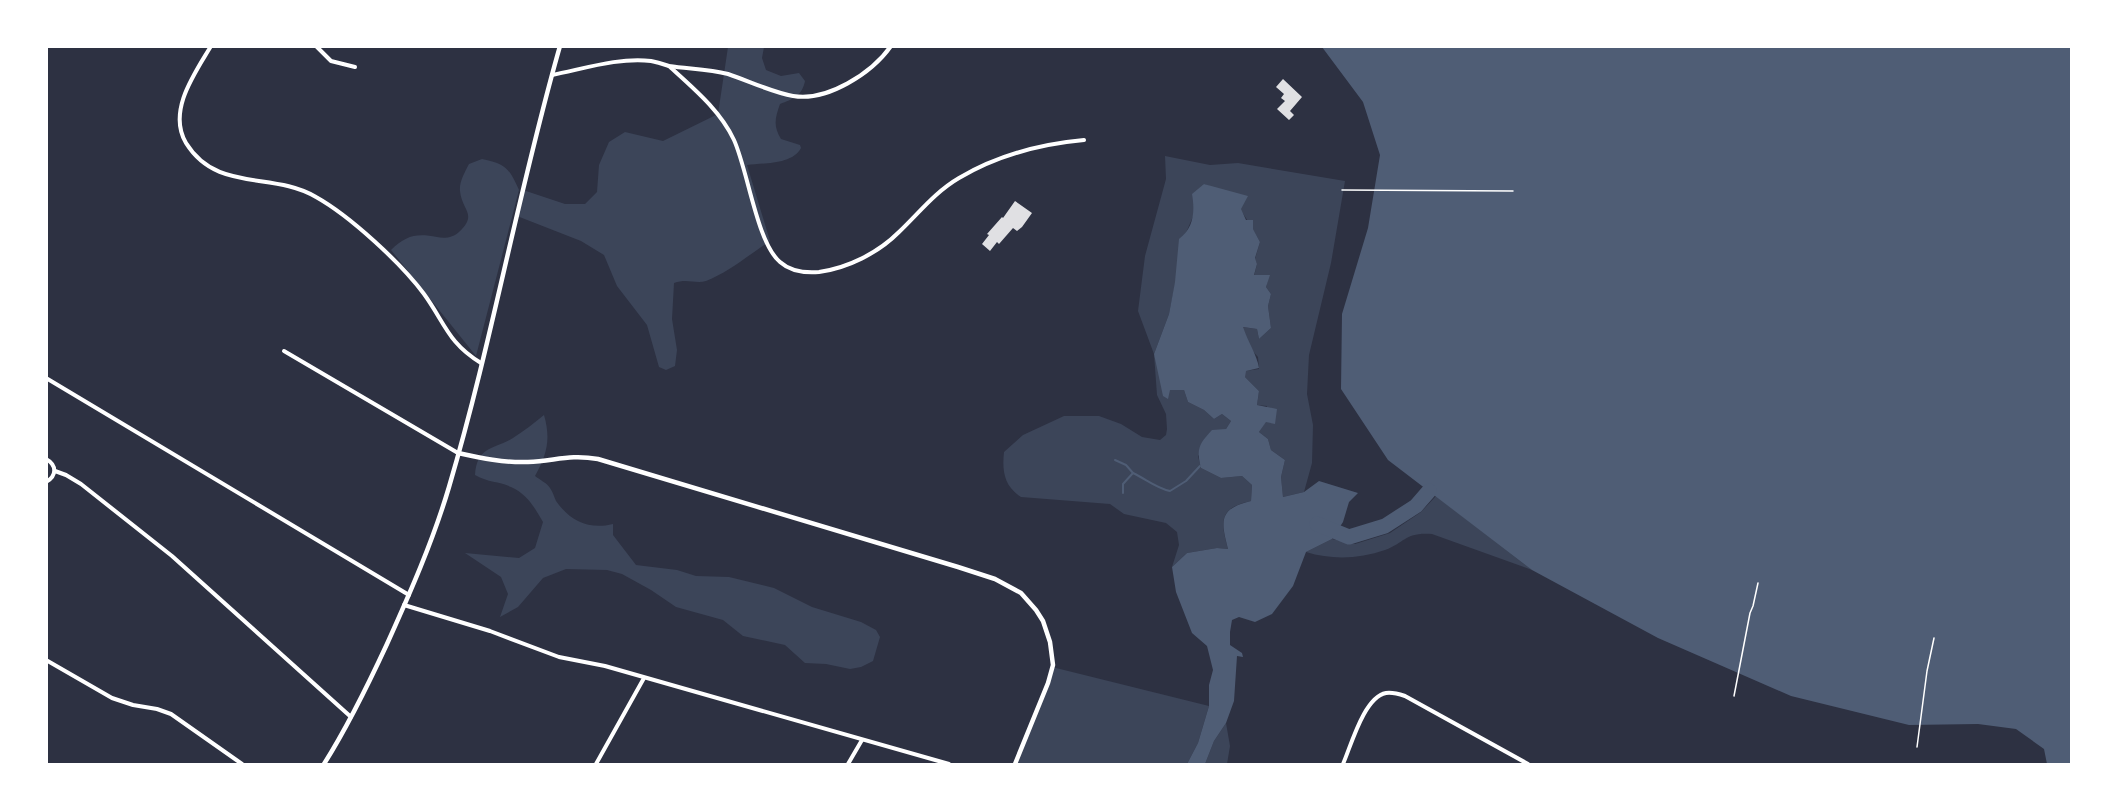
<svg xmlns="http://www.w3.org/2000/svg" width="2118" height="811" viewBox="0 0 2118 811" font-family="Ubuntu,sans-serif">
<rect width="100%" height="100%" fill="#2d3142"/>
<g fill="#3c4559">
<path d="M728,47H764L762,58L766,70L781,76L799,73L805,81C802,96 793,99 780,104C775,118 773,126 781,139L800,145L801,148C792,165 762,163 747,165L770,241C750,254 729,272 706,281C695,284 687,278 674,283L672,319L677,350L675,366L666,370L659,367L647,325L617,286L604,255L581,241L517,216L523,190L565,204H585L597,192L599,165L609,142L625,132L663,141L718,114Z"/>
<path d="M1165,156L1210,165L1238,163L1345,181L1331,263L1309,355L1307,394L1313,425L1312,463L1304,492L1283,497L1281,477L1285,460L1271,450L1268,439L1259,432L1266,421L1267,406L1257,405L1259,391L1245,377V371L1259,369L1258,357L1250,348L1242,327L1257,329L1259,339L1271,328L1268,306L1271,294L1266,287L1269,275L1254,276L1257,264L1255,259L1260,242C1246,216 1233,194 1204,184L1195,212L1185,235L1169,314L1154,354L1170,389L1184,390L1188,402L1204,410L1214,419L1222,414L1231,421L1226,429L1198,456L1201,468L1221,478L1242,476L1252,485L1251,501C1219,508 1220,521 1228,549L1217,548L1187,553L1172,567L1179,545L1177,532L1166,523L1124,514L1110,504L1021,497C1004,486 1002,471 1004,452L1023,435L1064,416H1099L1121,424L1142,437L1160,440L1166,435L1167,429L1166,414L1157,395L1154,354L1138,311L1145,256L1166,179Z"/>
<path d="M482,159C506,164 509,168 519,190L476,356L391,250C406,235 417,233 437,237C445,239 454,237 459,232C478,214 462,211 460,191C459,182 465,172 469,164Z"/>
<path d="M544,415C551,439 547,455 535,476C540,480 547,483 550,488C553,492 554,497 556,501C570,521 589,530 613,524V535L636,565L677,570L696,576L729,577L774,588L812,607L861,622L876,630L880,637L873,661L861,667L850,669L826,664L805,663L785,645L743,636L723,620L676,607L651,590L622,574L607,570L566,569L543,578L518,607L500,617L508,594L501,577L465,553L519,558L535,548L543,522C535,508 527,494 511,487C499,481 489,483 475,475C477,446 493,450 513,438C524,431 534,423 544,415Z"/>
<path d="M1436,496L1532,570L1432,534C1405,532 1406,542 1385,550C1359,559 1332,560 1306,552L1332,539L1355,544L1390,533L1421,512Z"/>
<path d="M1052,667L1209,706L1198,743L1187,764H1015Z"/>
<path d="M1226,723L1230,746L1227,764H1205L1214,741Z"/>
</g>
<g fill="#4f5d75">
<path d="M1322,47H2071V764H2047L2044,749L2016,729L1978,724L1909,725L1791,696L1658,638L1532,570L1388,460L1341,389L1342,314L1368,228L1380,155L1363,102Z"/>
<path d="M1204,184L1248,196L1241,209L1246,220H1253V229L1260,242L1255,258L1257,264L1254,275H1270L1266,287L1271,294L1268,306L1271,328L1259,339L1257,329L1243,327C1248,342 1257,355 1259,368L1246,371L1245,377L1259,391L1257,405L1277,409L1275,424L1266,422L1259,432L1268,439L1271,450L1285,460L1281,477L1283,497L1304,492L1319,481L1358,493L1349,502L1343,522L1332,539L1306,552L1293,586L1272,614L1255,622L1239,617L1232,620L1230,632V645L1242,653L1243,657L1237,656L1234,701L1226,723L1214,741L1205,764H1187L1198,743L1209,706V685L1213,670L1207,646L1192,633L1176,592L1172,567L1187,553L1217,548L1228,549C1221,521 1218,509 1251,501L1252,485L1242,476L1221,478L1201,468C1196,449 1199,444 1212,430L1226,429L1231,421L1222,414L1214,419L1204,410L1188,402L1184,390H1170L1168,399L1163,396L1154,354L1169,314L1175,282L1179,239C1194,228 1195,211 1192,194Z"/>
</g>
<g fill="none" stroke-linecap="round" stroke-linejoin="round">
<g stroke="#4f5d75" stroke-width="2">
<path d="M1115,460L1126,465L1133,473"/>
<path d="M1123,493V484L1133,473C1146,479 1156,488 1170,491L1186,481L1200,466"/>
</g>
<path stroke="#4f5d75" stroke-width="15" d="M1317,524L1349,537L1385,526L1416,506L1429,491"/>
</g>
<g fill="#e0e0e3">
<path d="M1283,79L1302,97L1290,111L1294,115L1289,120L1277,109L1285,101L1281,98L1284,94L1276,87Z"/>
<path d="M1015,201L1032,213L1022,227L1017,231L1013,228L999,244L997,242L990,251L982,244L989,235L987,234L1002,217L1003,218Z"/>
</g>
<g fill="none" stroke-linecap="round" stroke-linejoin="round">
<g stroke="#fff" stroke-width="1.5">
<path d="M1342,190L1513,191"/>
<path d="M1734,696L1750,613L1753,606L1758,583"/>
<path d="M1917,747L1927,671L1934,638"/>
</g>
<g stroke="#fff" stroke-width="4">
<path d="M211,46C195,73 167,111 186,143C217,193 272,171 316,197C350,216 401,263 424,294C445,323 448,343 481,363"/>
<path d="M316,46L331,61L355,67"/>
<path d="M669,66C693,88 720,110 734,140C748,171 757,243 780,262C790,271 806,273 819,272C848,268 878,253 899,232C919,213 935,192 959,178C998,155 1040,144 1084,140"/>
<path d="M552,75C583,69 619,57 651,61C657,62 663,64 669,66C689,69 708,69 728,74C749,81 771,92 793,96C827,102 872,73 891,46"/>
<path d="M284,351L458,453"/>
<path d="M46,378L409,595"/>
<path d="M46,459C57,465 57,476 46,482"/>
<path d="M55,471L66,475L81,484L172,556L351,717"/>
<path d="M404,605L490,631L559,657L605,666L949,764"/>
<path d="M46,660L112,698L133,705L157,709L171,714L242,764"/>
<path d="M596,764L644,678"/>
<path d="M848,764L862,740"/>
<path d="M1343,764C1351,746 1364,697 1386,693C1392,692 1399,694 1405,696L1528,764"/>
</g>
<path stroke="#fff" stroke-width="4.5" d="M458,453C481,458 504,463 528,462C555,461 569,454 598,459L958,567L995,579L1021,593L1036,610L1043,621L1050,642L1053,665L1048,683L1015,764"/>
<path stroke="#fff" stroke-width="4.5" d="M324,764C348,726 368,685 387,644C410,593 433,541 449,487C492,342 518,192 560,46"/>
</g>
<rect width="2118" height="811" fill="none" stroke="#ffffff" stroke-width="96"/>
</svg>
